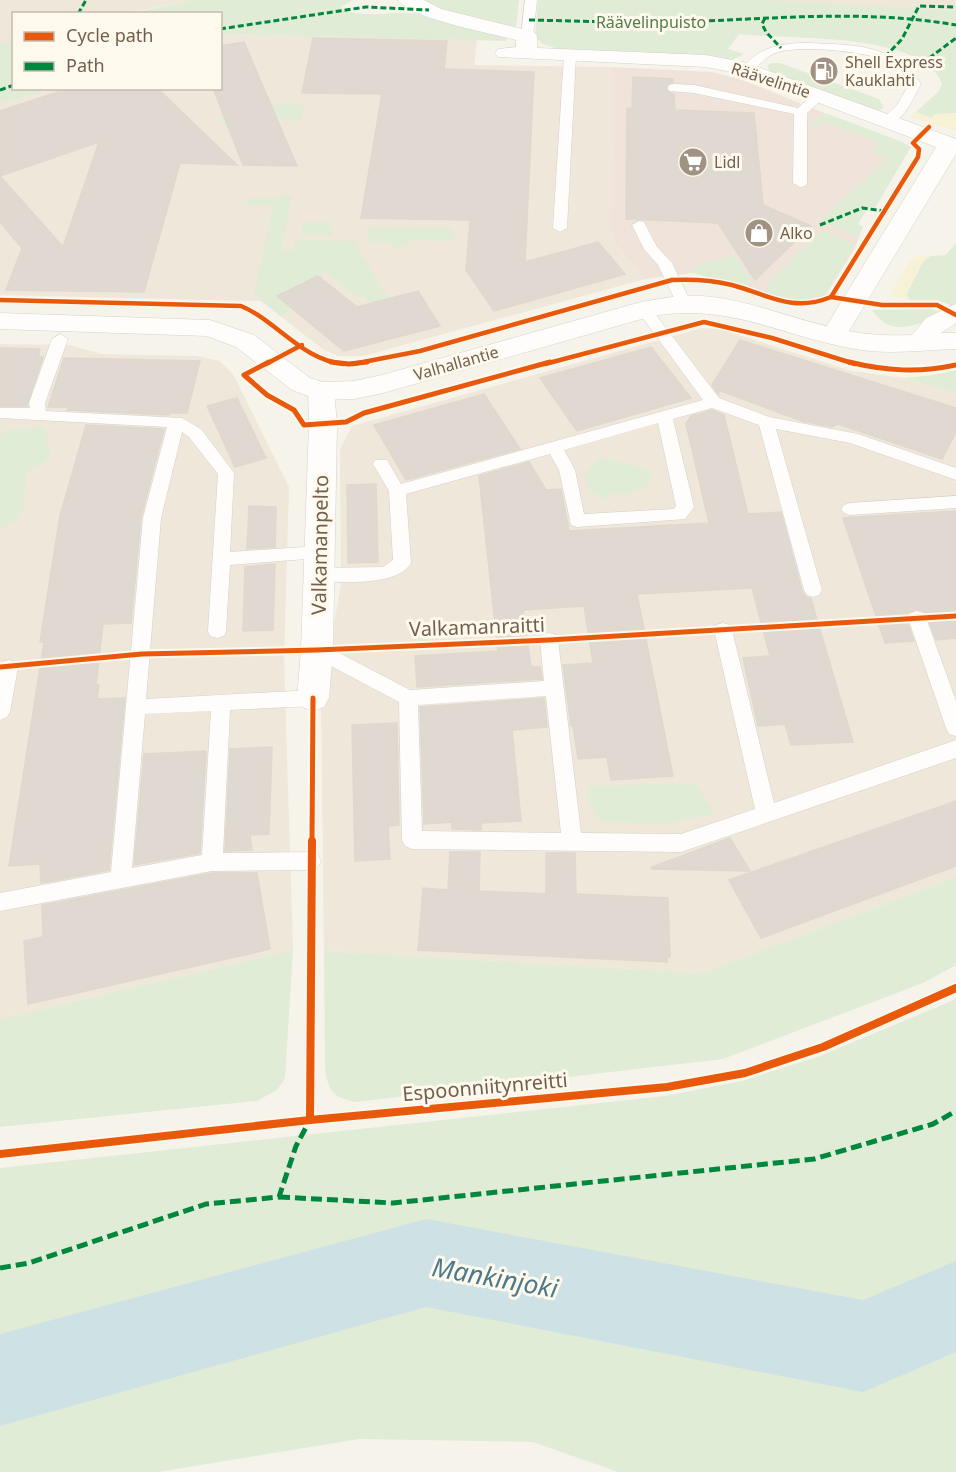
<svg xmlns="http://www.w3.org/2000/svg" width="956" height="1472" viewBox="0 0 956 1472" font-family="'Noto Sans',sans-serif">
<rect width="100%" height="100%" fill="#f6f3eb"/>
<g fill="#efe7d9">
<path d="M0,0H191L128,13L14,14L13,40L0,44Z"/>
<path d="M741,0H956V11L760,1Z"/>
<path d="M226,34L477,40L474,65L612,67L611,230L613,241L645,279L363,356H339L324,350L261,301L0,295V104L51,89L220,88L221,36Z"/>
<path d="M702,328L720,329L851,371L905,378L956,394V877L703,973L324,951L321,693L341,585L340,449L352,426Z"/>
<path d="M0,344L69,345L102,354L196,356L220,361L233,374L289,487L284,659L293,950L0,1019Z"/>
</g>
<path fill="#f0e4da" d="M612,67L712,72L743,80L891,140L902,149L875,208L868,207L858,224L863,227L854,250L826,294L820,298L804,301L766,293L733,280L699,272L645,279L613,241L611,230Z"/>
<g fill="#e1ecd7">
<path d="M191,0H353L341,7C351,18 389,13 404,13C438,13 475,26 508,36L506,41L226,34L221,36L220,14H128Z"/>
<path d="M422,0H519L516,27C483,21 453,16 422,0Z"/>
<path d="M538,0H760L956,11V113L932,118L916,112L939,91L942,83C921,31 787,40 739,34L728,49L744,54L734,59L658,53L561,50L543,44L535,37Z"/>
<path d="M13,40L14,88L51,89L0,104V44Z"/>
<path d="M771,63H780L879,99L884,108L879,110L868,109L771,72L767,66Z"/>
<path d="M304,103L301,119H274L232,127L226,126L220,120C230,104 285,103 304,103Z"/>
<path d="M828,114L900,141L911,147L875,208L868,207L858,224L863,227L858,237L819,221L888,159L871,152L880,143L825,122L815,128L810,126L822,115Z"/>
<path d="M280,195L292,196L281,251H293L296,240L356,241L359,252L396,309L386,314L364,297H358L325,272L277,296L295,311L280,316L254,293L273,206L246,205L247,199L279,198Z"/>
<path d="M304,222L333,223L331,236L301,235Z"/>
<path d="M369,227L454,228L452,241L408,240L410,244L396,248L386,242H368Z"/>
<path d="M822,230L855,245L826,294C808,307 786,297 766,293L769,282Z"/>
<path d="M956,243V303L952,306L938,300H911L906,295L924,260L931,256L946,255Z"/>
<path d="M735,256L752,281L743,286L692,273L691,270L703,262Z"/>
<path d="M932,309L942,313C919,326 890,338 872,310Z"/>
<path d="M956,370V394L905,378L933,375Z"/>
<path d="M45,427L51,455L45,462L26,474L23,509L19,518L0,530V435L9,430Z"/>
<path d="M609,459L648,469L653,475C645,494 629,493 611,493L605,500L590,491L584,474L597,460Z"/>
<path d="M695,783L715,814L664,824L601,822L589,804L587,786Z"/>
<path d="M956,877V965L923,983L723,1059L355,1102C332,1097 329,1092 325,1069L324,951L703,973Z"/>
<path d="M293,950L285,1078L277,1090L257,1101L0,1127V1019Z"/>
<path d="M956,999V1472H618L533,1442L359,1439L158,1472H0V1168L665,1096L742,1081L820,1056Z"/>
</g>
<g fill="#f7f2d6">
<path d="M916,112L931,118L935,114L956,113V131L910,117Z"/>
<path d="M931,256C919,261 912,283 906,295L911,300L893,297L891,292L913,257Z"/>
</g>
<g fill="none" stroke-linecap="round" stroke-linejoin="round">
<path fill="#cee1e5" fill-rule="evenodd" d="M426,1219L863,1300L956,1261V1352L863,1392L426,1307L0,1426V1334Z"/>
</g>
<g fill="#e0d9d1" stroke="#dfd8ce" stroke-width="1.5" fill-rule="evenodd">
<path d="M313,38L447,41L444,69L534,72L525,262L598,242L625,274L494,311L466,270L470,220L361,218L382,94L302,93Z"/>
<path d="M244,42L297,166L243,165L213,88H220V46Z"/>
<path d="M633,77L673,79V82L667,84L666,89L669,93L674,94L675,110L754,113L763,205L811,226L755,280L718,223L626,219L627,108L632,109Z"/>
<path d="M70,88H157L237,165L180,163L144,292L6,290L22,248L0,222V111ZM99,142L63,247L0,176Z"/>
<path d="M318,276L357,307L418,291L440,326L344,351L277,296Z"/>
<path d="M740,340L956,408V432L942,459L838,424L832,427L802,421L718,390L719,395L712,385Z"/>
<path d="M651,347L691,398L577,431L540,378Z"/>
<path d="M0,348L40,349L38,357H43L27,406H0Z"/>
<path d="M64,358L200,361L187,413H169V415L67,410L68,407H48Z"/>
<path d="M484,394L520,449L406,480L374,425Z"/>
<path d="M237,398L266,458L235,467L207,406Z"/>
<path d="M712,410L724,415L748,514L781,512L802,591L805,596L811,599L853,742L791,745L785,724L758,726L743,658L770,656L752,588L637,594L673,776L611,780L607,757L578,759L573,726H571L563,665L593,663L584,606L523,610L531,667H540L542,679L417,687L415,656L498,651L479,476L529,462L546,490L561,489L569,531L709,523L686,424L691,416Z"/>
<path d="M86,425L164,429L141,517L131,623L103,624L96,685H99L97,699L125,698L109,870L41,883L40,864L9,866L44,642H40L60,516Z"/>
<path d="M376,484L378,562L348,563L347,485Z"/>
<path d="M249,506L276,507L275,547L247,549Z"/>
<path d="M956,511V638L936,640L925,612L916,609L909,612L906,619L914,641L885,643L843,518Z"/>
<path d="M275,564L273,630L243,631L245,567Z"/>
<path d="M544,698L547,727L512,730L521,821L481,823V830L452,829V822L424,824L420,707Z"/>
<path d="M397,723L399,825L388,826L390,859L355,861L352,725Z"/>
<path d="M272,747L269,834L250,835L252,850L225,851L230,749Z"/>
<path d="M206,751L200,853L134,865L144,754Z"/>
<path d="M956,801V866L761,938L729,880Z"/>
<path d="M730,838L750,871L652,869V867Z"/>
<path d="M450,852H480L479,891L546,894V853H575L576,894L668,898L670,957H667V962L418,950L423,888L448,890Z"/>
<path d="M212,873H257L270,949L28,1004L24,941L43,937L42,905Z"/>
</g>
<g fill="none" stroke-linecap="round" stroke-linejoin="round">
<g stroke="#d5d0ca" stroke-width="1">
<g id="lane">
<path d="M525,0H537L533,36L527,40L521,36Z"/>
<path d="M808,43C854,45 892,43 921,84C913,99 904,121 886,126L879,122L897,105L909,84C901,74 892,64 881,59C860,51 794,44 773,54C765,58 758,66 751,72L747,73L741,69C759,47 780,43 808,43Z"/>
<path d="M570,52L576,56L567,228L560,232L553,228L564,56Z"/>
<path d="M674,84L694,85L798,108L813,93H823L824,96L823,99L807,113V183L805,186L800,187L793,183L794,114L694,93L669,91L668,88L669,85Z"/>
<path d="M639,221L644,222L657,247L672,263L691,303L688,306H678L658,265L644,249L632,225Z"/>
<path d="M645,305L650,307L719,398L769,417L858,434L956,468V480L850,443L776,429L822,590L819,595L813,597L807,595L804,590L759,425L712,408L673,419L694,507L685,519L577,527L571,525L559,470L550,454L406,494L411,563C397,587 343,581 319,582L313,580L310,575L313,570L319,568L383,567L393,560L389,491L373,464L375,460H387L401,484L703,400L637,310ZM658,423L676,506L674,509L584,514L575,470L564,450Z"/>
<path d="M60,334L68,339L45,403L46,411L182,418L201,429L234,473L230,552L319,546L325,547L328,552L325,557L319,558L230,565L226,631L224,636L217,638L210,636L208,631L218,474L189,437L182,432L161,518L146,699L313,690L320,693L323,698L320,703L313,706L230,710L223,853L311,852L318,855L321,861L318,867L311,870L212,871L0,911V893L111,872L143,518L167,427L0,418V408H30L29,403L52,339ZM211,711L202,855L132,868L145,714Z"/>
<path d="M956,496V508L850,515L844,513L841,509L844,505L850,503Z"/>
<path d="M917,611L923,613L926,618L956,701V736L949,734L946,728L908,618L911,613Z"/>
<path d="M723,623L730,625L732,630L774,803L956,740V758L681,852L412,849L405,846L402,840L399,702L310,655L308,650L310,645L317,643L324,645L410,690L544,681L540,640L542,635L549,633L556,635L558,640L581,833L681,834L755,809L714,630L716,625ZM546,696L561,833L422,831L418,705Z"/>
<path d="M9,660L16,662L18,667L10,712L7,717L0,720V666L2,662Z"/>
</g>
</g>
<g stroke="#d5d0ca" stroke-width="1">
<g id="street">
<path d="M398,0H424L441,9L534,32L537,36V48L706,55L747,63L956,139V154L843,341L834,343L825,341L821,335L936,147L742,74L706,67L498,57L495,53L498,49L516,47V40C491,33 411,19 398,0Z"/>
<path d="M321,382L331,385L334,391L337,424L333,650L329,698L324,707L313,711L302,707L297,698L301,650L309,424L308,391L311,385Z"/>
</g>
</g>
<g stroke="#d6d0c9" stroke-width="1">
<path id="secondary" d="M678,296C734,292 785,318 839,329C863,335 887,336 912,335L926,318L956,304V323L941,333H956V349C922,350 888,355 855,349C780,336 732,303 652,316L383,393L354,399L321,400L311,397L292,390L236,347L207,336L0,329V313L210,320L254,335L310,378L323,382L354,381L382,375L641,302Z"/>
</g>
<use href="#lane" fill="#fefdfc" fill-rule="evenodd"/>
<use href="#street" fill="#fefdfc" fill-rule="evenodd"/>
<use href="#secondary" fill="#fefdfc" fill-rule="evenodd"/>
<g stroke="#00873e" stroke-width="3" stroke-dasharray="6 3" stroke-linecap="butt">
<path d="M78,14L86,0"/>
<path d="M765,18L762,24L766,32L781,48"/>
<path d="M529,20C579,21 629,23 679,22C773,19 863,9 956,25"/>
<path d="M220,29L366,7L429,10"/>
<path d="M885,57L902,39L919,6L956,7"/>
<path d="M905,70L924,62L956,38"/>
<path d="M0,90L14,85"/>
<path d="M820,225L862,208L885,211"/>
</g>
<g stroke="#00873e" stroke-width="5" stroke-dasharray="11 5" stroke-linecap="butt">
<path d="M279,1197L393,1203L814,1159L933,1124L956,1111"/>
<path d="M0,1268L29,1263L206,1204L279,1197L296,1146L310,1120"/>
</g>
<g stroke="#fef9ed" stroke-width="7">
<g id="cycleway-far2">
<path d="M831,297L882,305H937L956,315"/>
<path d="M0,300L241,306C277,321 303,361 344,364"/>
<path d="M266,364L302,345"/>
<path d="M353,364L420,351L672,280C692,279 712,280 732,285C769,295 792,313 831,297L918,157L919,149L913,143L929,127"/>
<path d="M545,364L704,322L772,338L855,364"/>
</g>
</g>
<g stroke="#fef9ed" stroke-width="9">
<g id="cycleway-far1">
<path d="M269,362L244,375L267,395L294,410L304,425L346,422L364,413L550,362"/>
<path d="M331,362L349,364L367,362"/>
<path d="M849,362C886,371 919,373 956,365"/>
<path d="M0,667L142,654L317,650L549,640L956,616"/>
<path d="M312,842L313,698"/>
</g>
</g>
<g stroke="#fef9ed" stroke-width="11">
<g id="cycleway">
<path d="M310,1120L312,841"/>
<path d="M0,1154L310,1120L667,1087L745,1073L823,1047L956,988"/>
</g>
</g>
<use href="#cycleway-far2" stroke="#e8590c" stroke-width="4.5"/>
<use href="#cycleway-far1" stroke="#e8590c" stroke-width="5"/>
<use href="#cycleway" stroke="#e8590c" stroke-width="8"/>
</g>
<defs>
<g id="fuel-disc" transform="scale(1.5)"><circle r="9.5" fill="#a19384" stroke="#fef9ed"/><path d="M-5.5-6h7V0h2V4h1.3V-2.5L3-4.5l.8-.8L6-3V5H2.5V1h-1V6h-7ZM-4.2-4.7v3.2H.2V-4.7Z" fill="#fff"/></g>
<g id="supermarket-disc" transform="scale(1.5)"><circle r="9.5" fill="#a19384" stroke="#fef9ed"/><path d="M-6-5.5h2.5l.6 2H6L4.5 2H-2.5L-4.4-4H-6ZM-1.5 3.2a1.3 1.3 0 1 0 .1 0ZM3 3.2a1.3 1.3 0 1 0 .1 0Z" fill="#fff"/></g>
<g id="shop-disc" transform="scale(1.5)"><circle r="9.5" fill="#a19384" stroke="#fef9ed"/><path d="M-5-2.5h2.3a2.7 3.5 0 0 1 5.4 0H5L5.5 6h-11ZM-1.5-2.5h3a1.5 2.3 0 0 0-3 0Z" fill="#fff"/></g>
</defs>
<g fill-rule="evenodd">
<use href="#fuel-disc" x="824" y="71"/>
<use href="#supermarket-disc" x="693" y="162"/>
<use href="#shop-disc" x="759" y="233"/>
</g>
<g text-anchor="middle" stroke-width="6" stroke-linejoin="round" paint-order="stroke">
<g font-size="16" fill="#537d49" stroke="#fef9ed">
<text x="651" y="28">Räävelinpuisto</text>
</g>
<g font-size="16" fill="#735f4d" stroke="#fef9ed" text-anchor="start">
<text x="845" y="68">Shell Express<tspan x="845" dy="18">Kauklahti</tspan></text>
<text x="714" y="168">Lidl</text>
<text x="780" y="239">Alko</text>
</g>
<g font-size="16" fill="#735f4d" stroke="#fef9ed">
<text transform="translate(771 80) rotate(18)" y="6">Räävelintie</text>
<text transform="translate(456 363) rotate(-16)" y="6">Valhallantie</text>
</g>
<g font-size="20" fill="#735f4d" stroke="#fef9ed">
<text transform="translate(320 545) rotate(-89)" y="7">Valkamanpelto</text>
<text transform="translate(477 627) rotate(-2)" y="7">Valkamanraitti</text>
<text transform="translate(485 1087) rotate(-5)" y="7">Espoonniitynreitti</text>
</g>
<g font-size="26" font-style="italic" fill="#4c798b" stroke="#fef9ed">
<text transform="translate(495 1278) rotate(10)" y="9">Mankinjoki</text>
</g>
</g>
<rect x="12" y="12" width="210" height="78" fill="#fef9ed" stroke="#c6bbad" stroke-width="1.5"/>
<rect x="24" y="32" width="30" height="9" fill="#e8590c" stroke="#c6bbad" stroke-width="1.5"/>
<text x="66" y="42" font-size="18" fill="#735f4d">Cycle path</text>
<rect x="24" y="62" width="30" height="9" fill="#00873e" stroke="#c6bbad" stroke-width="1.5"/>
<text x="66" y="72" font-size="18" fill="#735f4d">Path</text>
</svg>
